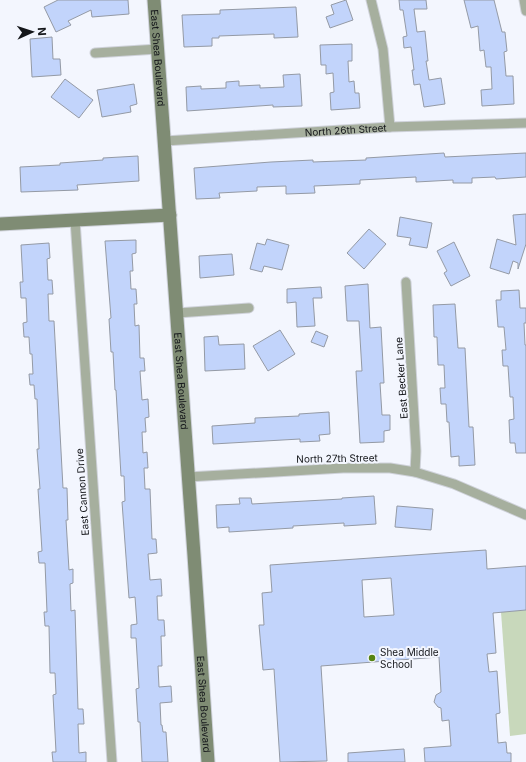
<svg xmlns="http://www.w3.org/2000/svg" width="526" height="762" viewBox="0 0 526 762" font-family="Inter,sans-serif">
<rect width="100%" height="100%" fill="#f3f6fe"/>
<path fill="#c8d8bb" d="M526,610V734L510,736L501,612Z"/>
<g fill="#c2d4fb" stroke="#949aa5" fill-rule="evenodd">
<path d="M58,0H128L129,14L92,17L91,10L68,21L71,25L56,32L44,7Z"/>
<path d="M346,0L353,20L330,28L326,17L334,14L331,5Z"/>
<path d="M399,0H426L427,9H414L417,32L425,31L428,61H426L429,80L441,78L445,104L424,107L420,84L414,85L412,70H414L411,47L404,48L403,37L407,36L403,10H400Z"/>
<path d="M464,0H494L502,32H505L507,51L504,52L506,76H513L514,104L482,106L481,90L492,89L491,67H486L484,50L480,51L478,26L471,28Z"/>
<path d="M296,7L298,37L274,38V34L219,36V38H212V46L184,47L182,15L220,14V10Z"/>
<path d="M52,37L53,59H60L61,75L32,77L30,39Z"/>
<path d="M352,44V61H348L349,82L354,81L355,93H359L360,108L331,110L330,93L334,92L333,73L326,74V65H321L320,45Z"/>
<path d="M300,74L302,106L273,107V105L187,111L186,87L201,86V89L226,88V82L239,81V86L260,85V88L284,87L283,75Z"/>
<path d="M65,79L93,100L79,118L51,97Z"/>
<path d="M134,84L137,104L130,106L131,112L102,117L97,90Z"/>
<path d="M444,153L445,157L526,153V177L496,179L495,177L472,178V183H453V180L416,182V177L360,180V184L314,186L315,193L286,194V186L257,187V191L219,193L220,198L196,199L194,168L271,162L313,160V162L366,160V158Z"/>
<path d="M138,156L139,181L77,185L78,190L21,192L20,167L60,165V163L103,160V158Z"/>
<path d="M526,214V244L518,269V263L513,261L509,274L490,268L497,239L516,245L513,215Z"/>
<path d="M400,217L432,223L427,248L409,245L411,238L397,236Z"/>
<path d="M369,229L386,244L364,269L347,253Z"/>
<path d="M267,239L289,245L282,270L264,266L262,272L250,269L257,243L265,245Z"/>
<path d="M136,240V253L132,254L133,271H130L131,289H136L137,304H134L135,326L139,325L140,358H144L145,371H140L142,400L148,399L149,417L145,418L146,432H142L143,453L147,452L148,468H144L145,489H150L152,539H156L157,553L148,554L150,580L161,579L162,596H157L158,620H164L165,636H161L162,666H158L159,687L171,686L172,702L160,703L161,725H162L163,732H166L168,762H142L140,722H138L136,689L139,688L136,638H131V625L137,624L135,597L129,598L122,502L125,501L124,476H121L116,390H115L113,352H111L109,319L111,318L105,241Z"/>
<path d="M454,242L470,276L451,286L444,273L447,271L437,251Z"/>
<path d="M49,243L50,258L47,259L48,280H52L53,294H48L49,321H54L63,488H67L68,520H66L69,570L73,569V583L70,584L71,611L75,610L78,709H83L84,724H78L79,753L86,752V762H53L52,752H56L53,695L56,694L55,673H50L49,626H45L44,612H47L45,563H39L38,552L42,551L38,489H40L37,449H39L37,399H35L34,385H30L29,374H33L32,354H30L29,337H24L23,323L27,322L26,298H21L20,282H23L21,245Z"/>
<path d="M232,254L234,275L200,278L199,256Z"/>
<path d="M368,284L370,328L381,327L384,383H380L382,415H390V430L384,431V442L360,443L356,371H362L359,321H347L345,286Z"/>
<path d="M321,287L322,298H313L315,326L297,327L296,302L287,303V289Z"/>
<path d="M519,290L520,308H526V323H524L525,345H526V453H516L515,443H510L509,420L514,419L513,397H510L508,366H503L502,350H506L504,327H498L496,300H501V291Z"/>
<path d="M455,304L458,348H465L469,427H473L475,465L459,466V456L451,457L449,422H447L446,404H441L440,388H445L444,365H438L437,337H434L433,305Z"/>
<path d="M280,330L295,354L268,371L253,346Z"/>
<path d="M316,331L328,336L324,347L311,342Z"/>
<path d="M218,336L219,345L244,344L245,369L205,371L204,337Z"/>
<path d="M329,412L330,434L319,435L320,441L300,442V439L213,444L212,426L255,423V418L299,416V414Z"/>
<path d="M374,496L376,524L344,526V523L293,526V528L229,532V527L217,528L216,505L240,504L239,498H251L252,504L342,499V498Z"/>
<path d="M397,506L433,509L431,530L395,527Z"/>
<path d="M486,550L487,569L526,566V610L493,613L496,653L487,654L489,672L497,671L500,713L496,714L498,743L506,742L507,753H511V762H425L424,748L451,746L449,720L442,721L441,708L438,707L434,702L436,695L441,692L439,657L321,666L327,761L280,762L274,669L263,670L259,625H264L262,593L272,592L270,565ZM391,578L394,615L364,617L362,580Z"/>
<path d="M404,749L405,762H348V753Z"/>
</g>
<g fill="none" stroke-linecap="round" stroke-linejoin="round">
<g stroke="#cfd2da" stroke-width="11">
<g id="street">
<path d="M371,0L383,49L390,127"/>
<path d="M524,0L526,11"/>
<path d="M95,53L158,49"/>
<path id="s1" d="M165,141L390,127L526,123"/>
<path d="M75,220L112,762"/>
<path d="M406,282L416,451L415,472"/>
<path d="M177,313L249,308"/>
<path d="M188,477L343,468H390L415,472L454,484L526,515"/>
</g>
</g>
<g stroke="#cfd2da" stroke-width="15">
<g id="secondary">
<path id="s2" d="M154,0L194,555L208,762"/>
<path d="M0,224L170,215"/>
</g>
</g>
<use href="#street" stroke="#a6af9e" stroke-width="9"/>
<use href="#secondary" stroke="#7f8c74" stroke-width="13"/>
</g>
<circle fill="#568413" stroke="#f3f6fe" stroke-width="1.5" cx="372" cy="658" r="4"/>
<g text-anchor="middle" stroke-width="4" stroke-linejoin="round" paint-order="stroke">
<g font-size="10" fill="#14161a" stroke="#f3f6fe">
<text dy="4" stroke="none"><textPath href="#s2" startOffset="58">East Shea Boulevard</textPath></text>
<text dy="4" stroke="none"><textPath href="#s1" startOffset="181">North 26th Street</textPath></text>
<text transform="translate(401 378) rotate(-94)" y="4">East Becker Lane</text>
<text dy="4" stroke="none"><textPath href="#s2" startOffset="382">East Shea Boulevard</textPath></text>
<text transform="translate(337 458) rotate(-1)" y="4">North 27th Street</text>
<text transform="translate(82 492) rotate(-94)" y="4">East Cannon Drive</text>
<text dy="4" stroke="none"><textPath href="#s2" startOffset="706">East Shea Boulevard</textPath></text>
</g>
<g font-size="10" fill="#14161a" stroke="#f3f6fe" text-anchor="start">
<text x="380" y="656">Shea Middle<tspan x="380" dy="12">School</tspan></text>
</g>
</g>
<g transform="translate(32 32) rotate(87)" stroke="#f3f6fe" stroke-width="3" paint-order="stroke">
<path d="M0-3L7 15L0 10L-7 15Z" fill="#14161a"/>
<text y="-6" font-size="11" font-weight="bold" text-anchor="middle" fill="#14161a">N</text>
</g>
</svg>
